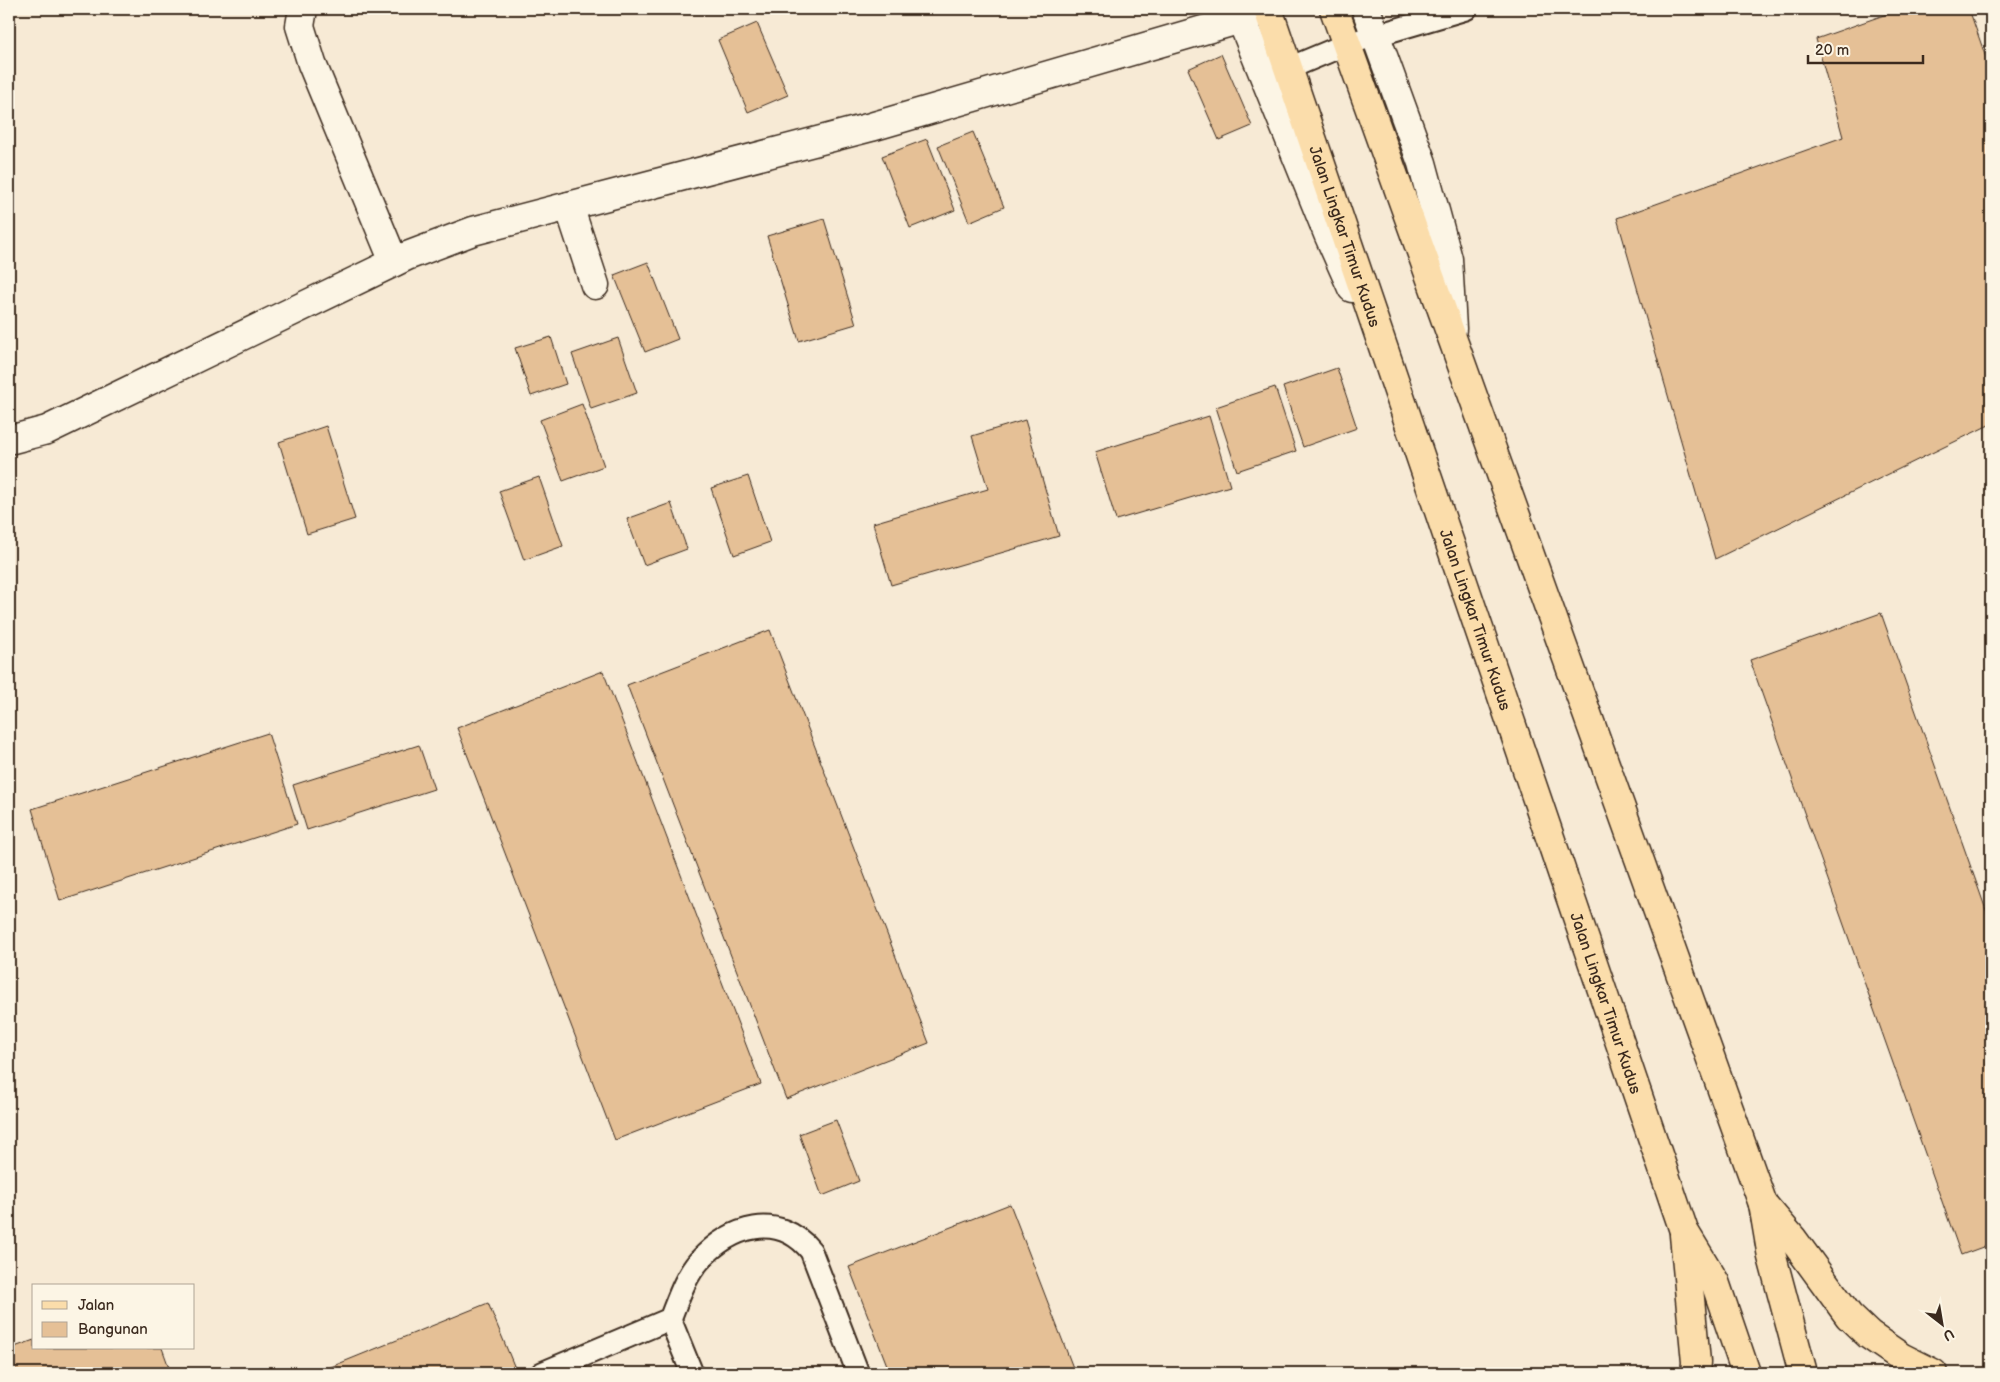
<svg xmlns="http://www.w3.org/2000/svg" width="2000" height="1382" viewBox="0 0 2000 1382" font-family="'Balsamiq Sans',sans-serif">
<rect width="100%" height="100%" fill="#f7ead5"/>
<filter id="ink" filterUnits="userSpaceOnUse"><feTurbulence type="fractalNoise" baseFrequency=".02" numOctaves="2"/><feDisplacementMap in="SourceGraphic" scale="10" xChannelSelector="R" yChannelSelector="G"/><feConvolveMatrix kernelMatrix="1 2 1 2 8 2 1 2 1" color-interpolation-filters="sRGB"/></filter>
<g filter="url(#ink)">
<g fill="#e5c096" stroke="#3b2a1e">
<path d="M1901,9H1969L1991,72V424L1715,559L1617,218L1843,137L1816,39Z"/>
<path d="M757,23L788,95L748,112L718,40Z"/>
<path d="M1221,54L1252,126L1219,140L1188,69Z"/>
<path d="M973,132L1004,207L969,222L938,146Z"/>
<path d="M927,139L955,210L910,228L882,156Z"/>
<path d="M824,219L856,324L799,341L767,236Z"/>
<path d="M648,262L678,339L645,352L614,275Z"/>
<path d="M551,337L566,384L531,396L515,348Z"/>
<path d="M618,338L637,393L591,409L572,354Z"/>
<path d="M1337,368L1357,428L1303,447L1283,387Z"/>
<path d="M1275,387L1296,451L1237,471L1216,407Z"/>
<path d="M582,404L604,466L563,481L540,420Z"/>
<path d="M1209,416L1230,486L1116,520L1095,452Z"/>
<path d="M1025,420L1059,536L891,585L873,523L988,489L972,436Z"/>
<path d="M326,426L355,519L307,534L279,442Z"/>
<path d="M748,476L770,542L734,555L711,488Z"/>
<path d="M539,477L563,546L524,560L499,491Z"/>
<path d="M671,503L687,549L644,565L627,519Z"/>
<path d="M1881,613L1991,924V1244L1961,1255L1750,660Z"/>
<path d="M770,630L929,1043L786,1099L627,685Z"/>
<path d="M603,671L761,1084L615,1140L457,728Z"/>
<path d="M268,733L297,824L60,901L32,809Z"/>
<path d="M419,745L434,789L307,830L293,785Z"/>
<path d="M836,1120L859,1181L822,1196L799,1134Z"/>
<path d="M1010,1204L1075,1373H890L849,1267Z"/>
<path d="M488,1303L517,1373H316Z"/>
<path d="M34,1340V1348H162L171,1373H16L9,1349Z"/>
</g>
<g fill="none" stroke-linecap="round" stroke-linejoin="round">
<g stroke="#3b2a1e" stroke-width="25">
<g id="service">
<path d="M1287,69L1347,44L1466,9"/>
<path d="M670,1319L692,1373"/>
<path d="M542,1373L670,1319C678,1299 685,1277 699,1261C731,1226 778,1211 811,1251L858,1373"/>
</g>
</g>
<g stroke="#3b2a1e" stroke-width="31">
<g id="minor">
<path d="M303,9L300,26L312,64L394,262"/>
<path d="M569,206L595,285"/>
<path d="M9,438L13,439L47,430L407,256L473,231L871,127L1241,19L1266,9"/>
</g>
</g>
<g stroke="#3b2a1e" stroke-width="31">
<g id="tertiary">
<path d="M1237,9L1328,234L1352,288"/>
<path d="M1366,9L1422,163L1448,259L1452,329"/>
</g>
</g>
<g stroke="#3b2a1e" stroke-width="31">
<path id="primary" d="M1763,1204L1792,1238L1849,1316L1869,1335L1901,1357L1933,1373"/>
</g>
<g stroke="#3b2a1e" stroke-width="31">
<g id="trunk">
<path id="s1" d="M1268,9L1684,1231L1715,1282L1746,1373"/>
<path d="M1334,9L1763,1204L1772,1257L1803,1373"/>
<path d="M1684,1235L1696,1362L1695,1373"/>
</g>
</g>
<use href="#service" stroke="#fcf5e5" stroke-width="21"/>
<use href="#minor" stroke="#fcf5e5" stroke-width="28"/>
<use href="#tertiary" stroke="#fcf5e5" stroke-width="28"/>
<use href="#primary" stroke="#fbddab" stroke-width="28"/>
<use href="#trunk" stroke="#fbddab" stroke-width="28"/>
</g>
</g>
<g text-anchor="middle" stroke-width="4" stroke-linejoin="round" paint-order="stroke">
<g font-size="16" fill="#3b2a1e" stroke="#fcf5e5">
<text dy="6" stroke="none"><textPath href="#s1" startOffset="240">Jalan Lingkar Timur Kudus</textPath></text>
<text dy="6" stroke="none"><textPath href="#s1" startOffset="645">Jalan Lingkar Timur Kudus</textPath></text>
<text dy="6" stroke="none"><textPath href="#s1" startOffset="1050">Jalan Lingkar Timur Kudus</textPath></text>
</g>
</g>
<rect width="2000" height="1382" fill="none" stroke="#fcf5e5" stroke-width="30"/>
<rect x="15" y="15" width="1970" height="1352" fill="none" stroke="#3b2a1e" stroke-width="2" filter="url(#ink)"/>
<rect x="32" y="1284" width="162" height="65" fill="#fcf5e5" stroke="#afa495"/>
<rect x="42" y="1301" width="25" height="8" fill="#fbddab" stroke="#afa495"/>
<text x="78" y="1310" font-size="15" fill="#3b2a1e">Jalan</text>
<rect x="42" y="1322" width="25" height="15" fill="#e5c096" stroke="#afa495"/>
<text x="78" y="1334" font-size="15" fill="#3b2a1e">Bangunan</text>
<g transform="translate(1942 1324) rotate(149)" stroke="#fcf5e5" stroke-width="4" paint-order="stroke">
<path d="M0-4L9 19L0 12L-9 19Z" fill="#3b2a1e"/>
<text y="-8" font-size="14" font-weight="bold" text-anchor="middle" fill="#3b2a1e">U</text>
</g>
<path d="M1808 55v8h115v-8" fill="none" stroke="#3b2a1e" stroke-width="2.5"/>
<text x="1815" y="55" font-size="15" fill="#3b2a1e" stroke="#fcf5e5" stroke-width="4" paint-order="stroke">20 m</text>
</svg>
